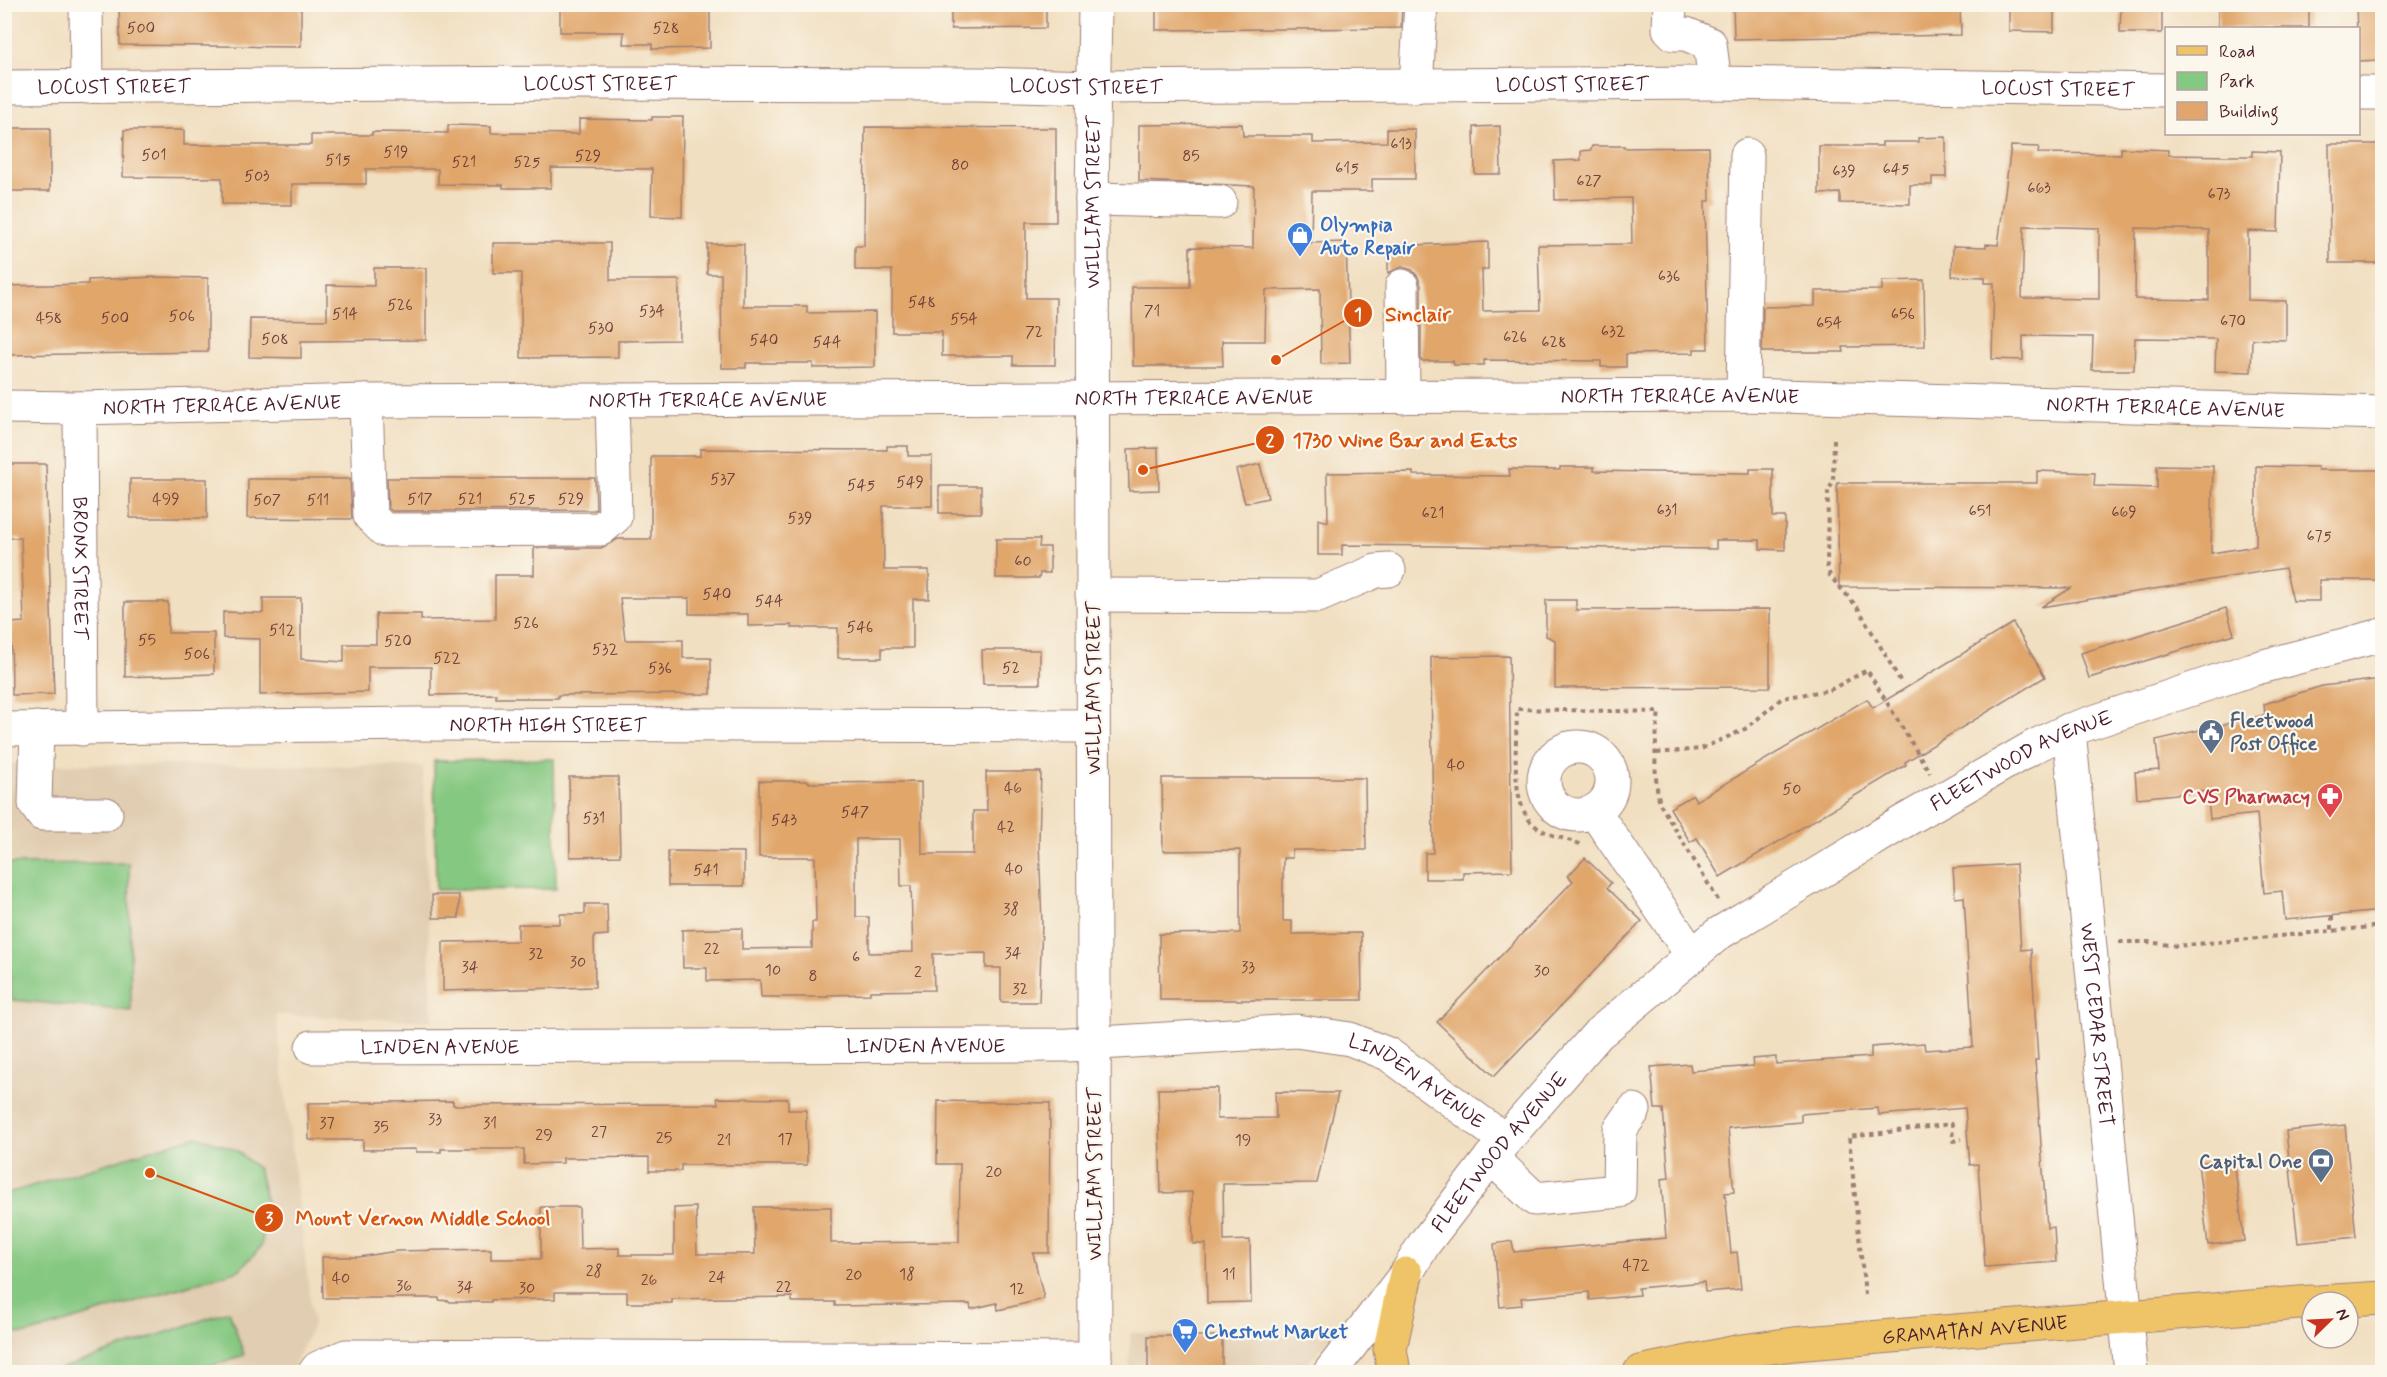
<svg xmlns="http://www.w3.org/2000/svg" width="2387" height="1377" viewBox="0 0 2387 1377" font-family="Mynerve,sans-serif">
<rect width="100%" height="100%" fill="#fbf7ec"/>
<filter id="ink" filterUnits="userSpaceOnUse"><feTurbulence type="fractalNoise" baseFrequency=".0167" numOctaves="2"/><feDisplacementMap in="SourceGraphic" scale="12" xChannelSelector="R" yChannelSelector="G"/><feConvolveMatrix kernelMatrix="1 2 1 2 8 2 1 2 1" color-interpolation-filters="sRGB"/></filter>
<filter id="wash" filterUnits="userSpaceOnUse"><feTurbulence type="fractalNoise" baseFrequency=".008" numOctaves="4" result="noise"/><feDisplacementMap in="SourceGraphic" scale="24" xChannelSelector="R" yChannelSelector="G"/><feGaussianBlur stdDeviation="1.35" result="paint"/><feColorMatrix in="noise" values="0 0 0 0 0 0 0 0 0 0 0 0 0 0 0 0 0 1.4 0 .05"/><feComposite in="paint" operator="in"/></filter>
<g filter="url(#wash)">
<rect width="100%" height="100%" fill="#f1dfc1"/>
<g fill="#e1cdb1">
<path d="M5,764L423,766L432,1021L276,1015L313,1325L291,1372H5Z"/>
<path d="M1130,1333L1333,1335L1298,1372H1129Z"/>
</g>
<g fill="#85c881" stroke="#687456" stroke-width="1.5">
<path d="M554,759L556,889L436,890L434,761Z"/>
<path d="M129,863L131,1011L12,1000L5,922V864Z"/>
<path d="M197,1136L236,1150L258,1169L267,1203L261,1247L239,1270L27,1334L5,1333V1194Z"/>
<path d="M229,1311L244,1355L192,1372H58L57,1370Z"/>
</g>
<g id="blocks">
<g fill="#e0a66b" fill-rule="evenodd">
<path d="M119,4H151V9H203V4H301V47L120,45Z"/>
<path d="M560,4H710V48L652,49V44H623L624,32H560Z"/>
<path d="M951,4H1046V28L951,29Z"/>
<path d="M1156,4H1402L1401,28L1156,30Z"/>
<path d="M1733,4H1960L1961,35L1734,39Z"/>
<path d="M2009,4H2054V32L2009,31Z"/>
<path d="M2121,4H2162V33H2120Z"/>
<path d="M2218,4L2309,7V28H2218Z"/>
<path d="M2356,4H2382V60L2358,61Z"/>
<path d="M652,117H683L682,217L651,216L652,169L551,168V188H503V185L438,184V169H366V184H292V205L222,204V178L123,177L124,130H184V145H311V135H372V132L448,133V125L491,126V133L579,134V119L652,120Z"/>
<path d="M1242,124L1243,136H1313V143L1387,142V129H1415V179H1372V191H1312L1311,243L1346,242L1350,363L1321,364L1320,289L1266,290L1265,341H1222L1223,366H1133L1132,287H1190V247L1253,248V244L1254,186L1139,181V125Z"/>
<path d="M1500,126L1501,174H1475L1474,127Z"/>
<path d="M865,127L1056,128V222H1026V298H1056L1055,365H1013V356H942V332H892V270H855V246H864Z"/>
<rect x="4" y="128" width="46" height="63"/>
<path d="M1946,137V177H1932V185H1910V204L1840,203V193L1819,194V146H1882V142H1918V138Z"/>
<path d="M2329,144H2382V263H2330Z"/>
<path d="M1592,146H1624V148L1709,147L1710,201H1705L1708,349H1694V353L1626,354V367H1601V361L1484,360V365H1454L1453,361H1421V286L1418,277L1412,270L1402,267L1388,273V246L1488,242V269L1482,270L1483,311L1540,310L1538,245L1632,244L1631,198L1555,200L1554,161L1581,160V151L1591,150Z"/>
<path d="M2011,146L2039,147L2038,153L2121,154V148L2168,150V155L2232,156H2252V151L2280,152L2278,232L2248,231V300L2286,301V340L2252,339L2251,372L2215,371L2216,339L2135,338L2134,370H2092L2093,337L2023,336V360L1992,359L1994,283H1985V277L1952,276L1953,246L1986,247V244L1998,245ZM2024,226L2099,228V299L2022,298ZM2136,228L2209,230V300L2135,299Z"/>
<path d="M493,243H610V280H679V340L618,341V357L521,358V273H493Z"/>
<path d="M707,244H744L743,306H807V313L875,312V367L813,368V363H746V368H722L721,274H707Z"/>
<path d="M374,268H426V340L301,341V358L249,357L250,319L327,320V285L374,286Z"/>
<path d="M155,277L208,278V352L4,355V286L88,284V280Z"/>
<path d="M1924,280L1925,346L1843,347L1844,352H1762L1763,307L1815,306V291L1882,290V281Z"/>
<path d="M887,446H908V456H932V506H883L884,570H929V599H913V648H882V658H838V628H792V625L748,626V614H689V598H620L625,640H683V658H711V694L558,695V698H496V694L431,695V667H368V692L260,695V639L223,638V612L263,613V598H301V659L344,662V644H376V614H421V620L495,619V575H534V548H601L618,539H651V456H700V449L887,450Z"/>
<path d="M1158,448L1159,490L1129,491L1128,449Z"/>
<path d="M4,464H46L54,694L12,695L11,623L24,622L21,538H4Z"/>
<path d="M1260,464L1268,498L1245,503L1236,470Z"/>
<path d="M2157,465L2213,466L2211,553L2256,546V466L2318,467V470H2382V580H2319V601H2293L2285,568L2041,607L2071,588L1839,587L1837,483H2037V471L2095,473L2094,486L2157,488Z"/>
<path d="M1560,467H1594V471L1651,472L1750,473V469H1773V517H1785V550L1760,549V540H1716V549L1342,545V555H1318V519L1328,522L1327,473L1413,472V475L1510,476L1509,469L1560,470Z"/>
<path d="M387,478H595L596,509L594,510L392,511L388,508Z"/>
<rect x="130" y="479" width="77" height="39"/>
<path d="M248,479H350L352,519L247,518Z"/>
<rect x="939" y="486" width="42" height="27"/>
<path d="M996,539H1040L1039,547H1050V573H1040L1039,578H996Z"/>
<path d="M1546,600H1576V610L1770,609V687L1555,688V640L1546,636Z"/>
<path d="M125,602H168V633H214V674L125,677Z"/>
<path d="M2226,608L2234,634L2089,678L2081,653Z"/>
<path d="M2013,623L2045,677L1905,762L1906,765L1720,877L1697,838L1690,842L1670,808L1693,795L1696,801L1867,699L1873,708Z"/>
<path d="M982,650H1040V684H983Z"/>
<path d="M1509,656L1512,871L1463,872V879H1425V853H1433L1431,657Z"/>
<path d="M2382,679V911L2285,920L2282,891L2264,893L2257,814L2210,819L2207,791L2137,798L2135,772L2159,770L2156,740L2265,715L2264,704L2322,686Z"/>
<path d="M986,772H1041L1039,841L1042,924L1039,1002H1001V968H986V953L933,954L934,990L870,991V994L828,995V997H761L760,980L707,981V968H683L682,930L742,928V949L812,948V922H816L815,857H759V781H809V783L921,782L922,854H973V811H987ZM856,839H900L901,886H911L913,952L869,953V917H856Z"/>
<path d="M569,777H618L620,856L570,857Z"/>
<path d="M1162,778H1365L1366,850H1292V858H1283V921H1292V934L1361,933L1362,1000H1160L1159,934L1240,933V850L1163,851Z"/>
<path d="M668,851L744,852V886H668Z"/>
<path d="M1585,858L1611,883L1607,888L1642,921L1494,1076L1437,1022L1573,881L1568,876Z"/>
<path d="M2016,864L2021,950L2031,949L2038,1060H2035L2047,1228L2054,1227L2056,1262L1985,1267L1978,1164L1970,1165L1965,1108L1879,1115L1878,1108L1801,1114V1122L1728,1128L1734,1192L1725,1193L1731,1253L1737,1252L1741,1289L1705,1292L1704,1282L1638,1288L1639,1295L1590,1300L1589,1292L1521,1298L1522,1305L1500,1307L1494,1244L1512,1241L1514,1252L1666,1238L1661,1179L1669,1178L1663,1109H1655L1651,1067L1690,1064L1691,1071L1753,1066L1752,1059L1776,1057V1064L1871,1057V1047L1924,1043L1925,1050L1973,1047L1964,897L1955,898L1953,868Z"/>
<path d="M432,895H459V918H433Z"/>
<path d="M585,904H607L608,935L594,936L595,987L443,991V942L518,941V924H560V914H585Z"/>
<path d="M1217,1088V1119L1276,1118L1275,1092L1338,1093L1317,1183L1223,1184L1224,1241L1250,1240L1251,1302L1207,1303L1206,1244H1193L1192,1192L1161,1193L1158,1089Z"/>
<path d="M717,1098L788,1099V1110H806L807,1165H681V1171H649V1157L563,1158V1163L524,1164V1149H441V1152H416V1149L363,1150V1140H309L308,1103L453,1101V1105L718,1104Z"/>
<path d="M938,1101L1050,1103L1049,1253H1033L1044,1299L998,1310L997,1303L971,1309L970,1304L835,1306V1302H792V1297L672,1299V1303H627V1292H555V1299L491,1300V1302H450L449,1301L439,1300V1298H323L322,1257H359L397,1251L491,1249V1259H541V1207H579L580,1249L619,1248V1255H674V1208L696,1207L697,1254H755L754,1207H831V1243L959,1242L960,1164H937Z"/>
<path d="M2345,1125L2356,1237L2298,1243L2286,1131Z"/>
<path d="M2234,1159L2244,1241L2208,1245L2198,1163Z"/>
<rect x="1148" y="1336" width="74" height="36"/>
</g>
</g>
</g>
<g filter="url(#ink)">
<use href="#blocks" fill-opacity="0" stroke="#9e7f76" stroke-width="1.5"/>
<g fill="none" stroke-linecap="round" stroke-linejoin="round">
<g stroke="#9e7f76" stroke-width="35">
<g id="minor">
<path d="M86,4L87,87"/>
<path d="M1670,4L1669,29L1674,34H1686L1710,44L1715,83"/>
<path d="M1416,86L1421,4"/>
<path id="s1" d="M4,87L563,83L980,84L1094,87L1715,83L2166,90"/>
<path d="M2358,93H2382"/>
<path d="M1092,199L1220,202"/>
<path d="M1402,286L1403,397"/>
<path d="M1743,395L1747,155"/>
<path d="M366,401L370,516L384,530L601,529L615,517L612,400"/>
<path id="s2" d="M4,407L80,408L366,401L1743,395L2382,413"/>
<path id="s3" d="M80,408L82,729"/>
<path d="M1092,595L1318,596L1376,571L1389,570"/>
<path d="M37,728L35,804L42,814H106"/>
<path id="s4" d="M4,729L416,724L1092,726"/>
<path id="s5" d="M2069,730L2131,1372"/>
<circle cx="1578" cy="781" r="34"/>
<path d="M1594,811L1692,955"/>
<path id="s6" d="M312,1047L1068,1045L1296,1031L1350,1039L1388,1054L1505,1140"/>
<path d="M1491,1157L1535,1199L1619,1191L1620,1130L1634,1110"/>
<path d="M315,1372L318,1368L346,1356L1095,1359"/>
<path id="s7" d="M1095,1372L1092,199L1095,4"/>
<path id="s8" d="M1330,1372L1406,1274L1424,1244L1491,1157L1598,1034L1718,934L1901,823L2035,746L2069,730L2253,669L2382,635"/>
</g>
</g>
<g stroke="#9e7f76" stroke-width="35">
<g id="major">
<path d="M2319,1302L2382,1298"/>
<path d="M1394,1372L1390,1349L1406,1274"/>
<path id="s9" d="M1640,1372L1742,1351L1794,1344L2312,1302"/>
</g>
</g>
<g stroke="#9e7f76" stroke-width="4" stroke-dasharray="4.5 4.5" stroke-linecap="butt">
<path d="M1834,439L1833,483L1828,490L1827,565L1830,576L1858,608L1901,682"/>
<path d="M1657,753L1701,749L1747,728L1782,698L1830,690L1867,670L1930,773"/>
<path d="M1580,844C1564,838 1544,835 1532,823C1509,800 1517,740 1517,709L1659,712C1655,742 1653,775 1660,804L1718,900"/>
<path d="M2332,916V930"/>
<path d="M2119,942H2148L2177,946L2382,926"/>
<path d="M1865,1295L1849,1137L1952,1124L1953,1141L1962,1139"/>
</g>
<use href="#minor" stroke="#fff" stroke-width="33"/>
<use href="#major" stroke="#efc469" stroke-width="33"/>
</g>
</g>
<defs>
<g id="shop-pin" transform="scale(1.35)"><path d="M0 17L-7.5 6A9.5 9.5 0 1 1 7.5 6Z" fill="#3f7fe0" stroke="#fbf7ec"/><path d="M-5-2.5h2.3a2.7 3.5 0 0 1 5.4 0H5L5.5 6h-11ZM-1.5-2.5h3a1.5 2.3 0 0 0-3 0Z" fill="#fff"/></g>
<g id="civic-pin" transform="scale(1.35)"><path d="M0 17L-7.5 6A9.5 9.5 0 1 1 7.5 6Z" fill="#5c6f8a" stroke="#fbf7ec"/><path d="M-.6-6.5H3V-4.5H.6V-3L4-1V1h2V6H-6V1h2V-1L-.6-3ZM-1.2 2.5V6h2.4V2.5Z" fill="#fff"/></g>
<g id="pharmacy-pin" transform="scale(1.35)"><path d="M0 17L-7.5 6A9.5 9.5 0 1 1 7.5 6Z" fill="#e0444e" stroke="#fbf7ec"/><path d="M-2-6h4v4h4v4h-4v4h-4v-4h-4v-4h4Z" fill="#fff"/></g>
<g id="bank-pin" transform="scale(1.35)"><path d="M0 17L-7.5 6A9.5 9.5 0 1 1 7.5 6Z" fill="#5c6f8a" stroke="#fbf7ec"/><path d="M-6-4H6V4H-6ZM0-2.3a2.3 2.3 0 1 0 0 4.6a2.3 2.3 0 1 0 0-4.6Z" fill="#fff"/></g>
<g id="supermarket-pin" transform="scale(1.35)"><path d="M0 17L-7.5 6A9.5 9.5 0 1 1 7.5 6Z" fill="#3f7fe0" stroke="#fbf7ec"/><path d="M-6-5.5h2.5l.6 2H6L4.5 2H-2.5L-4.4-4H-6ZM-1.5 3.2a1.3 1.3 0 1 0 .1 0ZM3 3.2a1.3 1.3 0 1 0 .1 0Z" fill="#fff"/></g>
</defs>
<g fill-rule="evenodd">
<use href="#shop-pin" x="1300" y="235"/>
<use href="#civic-pin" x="2211" y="732"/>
<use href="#pharmacy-pin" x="2330" y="796"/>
<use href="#bank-pin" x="2321" y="1161"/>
<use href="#supermarket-pin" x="1185" y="1331"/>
</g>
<g text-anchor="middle" stroke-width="4.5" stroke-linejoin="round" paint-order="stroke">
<g font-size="16" fill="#70413b">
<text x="141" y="33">500</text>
<text x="666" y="33">528</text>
<text x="1401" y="149">613</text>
<text x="396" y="157">519</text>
<text x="154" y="160">501</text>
<text x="588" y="161">529</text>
<text x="1191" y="161">85</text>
<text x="338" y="165">515</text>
<text x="464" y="167">521</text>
<text x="527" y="167">525</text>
<text x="960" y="170">80</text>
<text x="1347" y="173">615</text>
<text x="1896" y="174">645</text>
<text x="1844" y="176">639</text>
<text x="257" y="181">503</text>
<text x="1589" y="186">627</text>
<text x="2039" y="193">663</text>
<text x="2219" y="199">673</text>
<text x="1669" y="281">636</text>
<text x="922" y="307">548</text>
<text x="400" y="310">526</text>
<text x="652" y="316">534</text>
<text x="1152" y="316">71</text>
<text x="345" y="319">514</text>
<text x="1903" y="319">656</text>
<text x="182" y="321">506</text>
<text x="49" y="323">458</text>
<text x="115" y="323">500</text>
<text x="964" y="324">554</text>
<text x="2233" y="326">670</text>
<text x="1829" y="328">654</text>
<text x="601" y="333">530</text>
<text x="1613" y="336">632</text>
<text x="1034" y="337">72</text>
<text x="1515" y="342">626</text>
<text x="275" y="344">508</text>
<text x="764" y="345">540</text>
<text x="827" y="347">544</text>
<text x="1554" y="347">628</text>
<text x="723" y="484">537</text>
<text x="910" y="487">549</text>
<text x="861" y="490">545</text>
<text x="166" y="504">499</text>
<text x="420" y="504">517</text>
<text x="470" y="504">521</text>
<text x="522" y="504">525</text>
<text x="571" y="504">529</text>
<text x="267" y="505">507</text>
<text x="318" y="505">511</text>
<text x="1667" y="515">631</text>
<text x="1980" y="516">651</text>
<text x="2124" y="517">669</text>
<text x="1433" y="518">621</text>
<text x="800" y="523">539</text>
<text x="2319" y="541">675</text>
<text x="1023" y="566">60</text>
<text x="717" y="599">540</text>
<text x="769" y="606">544</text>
<text x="526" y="628">526</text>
<text x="860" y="632">546</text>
<text x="282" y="635">512</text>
<text x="147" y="645">55</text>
<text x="398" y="646">520</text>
<text x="605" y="654">532</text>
<text x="197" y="659">506</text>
<text x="447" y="663">522</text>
<text x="660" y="673">536</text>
<text x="1011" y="673">52</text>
<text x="1456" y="770">40</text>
<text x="1013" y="793">46</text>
<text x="1792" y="794">50</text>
<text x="855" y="817">547</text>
<text x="594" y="823">531</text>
<text x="784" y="825">543</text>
<text x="1006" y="832">42</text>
<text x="1014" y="874">40</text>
<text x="706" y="875">541</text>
<text x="1011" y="914">38</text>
<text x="712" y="954">22</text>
<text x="1013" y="958">34</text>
<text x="536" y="959">32</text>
<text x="856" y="962">6</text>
<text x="578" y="967">30</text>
<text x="470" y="972">34</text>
<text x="1248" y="972">33</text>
<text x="773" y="975">10</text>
<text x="1542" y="976">30</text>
<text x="918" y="977">2</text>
<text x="813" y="981">8</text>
<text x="1020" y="994">32</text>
<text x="435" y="1124">33</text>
<text x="327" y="1128">37</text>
<text x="490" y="1128">31</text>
<text x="381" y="1132">35</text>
<text x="599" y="1137">27</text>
<text x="544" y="1140">29</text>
<text x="664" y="1143">25</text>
<text x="785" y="1144">17</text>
<text x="724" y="1145">21</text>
<text x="1243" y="1145">19</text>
<text x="994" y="1177">20</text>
<text x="1636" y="1270">472</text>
<text x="594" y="1276">28</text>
<text x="907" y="1279">18</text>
<text x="1229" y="1279">11</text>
<text x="854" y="1280">20</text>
<text x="717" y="1282">24</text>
<text x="341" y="1283">40</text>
<text x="649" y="1285">26</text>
<text x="404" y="1291">36</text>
<text x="465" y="1292">34</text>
<text x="784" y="1292">22</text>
<text x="527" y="1293">30</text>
<text x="1017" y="1294">12</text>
</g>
<g font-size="20" fill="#4a1f2b" stroke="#fbf7ec">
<text dy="7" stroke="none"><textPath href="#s1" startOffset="596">LOCUST STREET</textPath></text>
<text dy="7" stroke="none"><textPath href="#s1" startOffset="1568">LOCUST STREET</textPath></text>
<text dy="7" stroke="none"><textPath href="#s1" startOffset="110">LOCUST STREET</textPath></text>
<text dy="7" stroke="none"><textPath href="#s1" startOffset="1082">LOCUST STREET</textPath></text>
<text dy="7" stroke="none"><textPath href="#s1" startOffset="2054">LOCUST STREET</textPath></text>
<text dy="7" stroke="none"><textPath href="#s7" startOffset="1170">WILLIAM STREET</textPath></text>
<text dy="7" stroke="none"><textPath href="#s2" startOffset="1676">NORTH TERRACE AVENUE</textPath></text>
<text dy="7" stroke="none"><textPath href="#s2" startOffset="1190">NORTH TERRACE AVENUE</textPath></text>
<text dy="7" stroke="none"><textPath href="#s2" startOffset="704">NORTH TERRACE AVENUE</textPath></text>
<text dy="7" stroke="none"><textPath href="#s2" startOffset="218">NORTH TERRACE AVENUE</textPath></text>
<text dy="7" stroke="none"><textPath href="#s2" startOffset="2162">NORTH TERRACE AVENUE</textPath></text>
<text dy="7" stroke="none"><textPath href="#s3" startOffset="160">BRONX STREET</textPath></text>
<text transform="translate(1093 688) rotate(-90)" y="7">WILLIAM STREET</text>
<text dy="7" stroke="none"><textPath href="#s4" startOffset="544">NORTH HIGH STREET</textPath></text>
<text dy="7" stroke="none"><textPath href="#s8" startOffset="938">FLEETWOOD AVENUE</textPath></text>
<text dy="7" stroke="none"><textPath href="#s5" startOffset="296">WEST CEDAR STREET</textPath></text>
<text dy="7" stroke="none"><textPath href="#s6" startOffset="614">LINDEN AVENUE</textPath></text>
<text dy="7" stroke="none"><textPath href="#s6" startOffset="128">LINDEN AVENUE</textPath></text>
<text dy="7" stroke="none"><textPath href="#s6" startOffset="1118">LINDEN AVENUE</textPath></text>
<text dy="7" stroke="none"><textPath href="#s8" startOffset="278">FLEETWOOD AVENUE</textPath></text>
<text transform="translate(1094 1174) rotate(-90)" y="7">WILLIAM STREET</text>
<text dy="7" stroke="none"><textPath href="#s9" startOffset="338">GRAMATAN AVENUE</textPath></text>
</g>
<g font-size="20" font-weight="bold" fill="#366cbe" stroke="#fbf7ec" text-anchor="start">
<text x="1320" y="231">Olympia<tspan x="1320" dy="23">Auto Repair</tspan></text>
<text x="1204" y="1338">Chestnut Market</text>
</g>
<g font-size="20" font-weight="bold" fill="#4e5e75" stroke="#fbf7ec" text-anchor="start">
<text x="2230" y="727">Fleetwood<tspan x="2230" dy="23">Post Office</tspan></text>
<text x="2302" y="1168" text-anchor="end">Capital One</text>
</g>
<g font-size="20" font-weight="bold" fill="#be3a42" stroke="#fbf7ec" text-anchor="end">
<text x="2310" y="803">CVS Pharmacy</text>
</g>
</g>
<path fill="none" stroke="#d8530f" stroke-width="2" d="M1276 360L1358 313M1143 470L1270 440M150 1173L269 1218"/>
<g fill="#d8530f" stroke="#fbf7ec" stroke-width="2">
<circle cx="1276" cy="360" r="6"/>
<circle cx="1143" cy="470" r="6"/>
<circle cx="150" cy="1173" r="6"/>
<circle cx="1358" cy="313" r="15"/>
<circle cx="1270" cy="440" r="15"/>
<circle cx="269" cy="1218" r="15"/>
</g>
<g font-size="18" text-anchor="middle" font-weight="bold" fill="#fff">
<text x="1358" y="320">1</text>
<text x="1270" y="446">2</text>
<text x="269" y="1224">3</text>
</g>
<g font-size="21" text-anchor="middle" font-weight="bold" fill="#d8530f" stroke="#fbf7ec" stroke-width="4.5" stroke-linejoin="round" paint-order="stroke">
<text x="1418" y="321">Sinclair</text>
<text x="1405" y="447">1730 Wine Bar and Eats</text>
<text x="423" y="1225">Mount Vernon Middle School</text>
</g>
<rect width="2387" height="1377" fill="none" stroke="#fbf7ec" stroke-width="24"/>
<rect x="2165" y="27" width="195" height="108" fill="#fbf7ec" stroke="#b4a19f" stroke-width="1.5"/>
<rect x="2177" y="46" width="30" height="9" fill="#efc469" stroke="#b4a19f" stroke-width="1.5"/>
<text x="2219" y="57" font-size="18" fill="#4a1f2b">Road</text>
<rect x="2177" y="72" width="30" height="18" fill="#85c881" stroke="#b4a19f" stroke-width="1.5"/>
<text x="2219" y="87" font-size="18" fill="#4a1f2b">Park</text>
<rect x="2177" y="102" width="30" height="18" fill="#e0a66b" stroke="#b4a19f" stroke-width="1.5"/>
<text x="2219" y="117" font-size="18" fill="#4a1f2b">Building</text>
<g transform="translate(2330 1320) rotate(66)"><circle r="28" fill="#fbf7ec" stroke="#b4a19f" stroke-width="1.5"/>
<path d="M0-4.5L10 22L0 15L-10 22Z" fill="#c8321e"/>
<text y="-9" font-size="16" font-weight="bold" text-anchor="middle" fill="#4a1f2b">N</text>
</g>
</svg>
